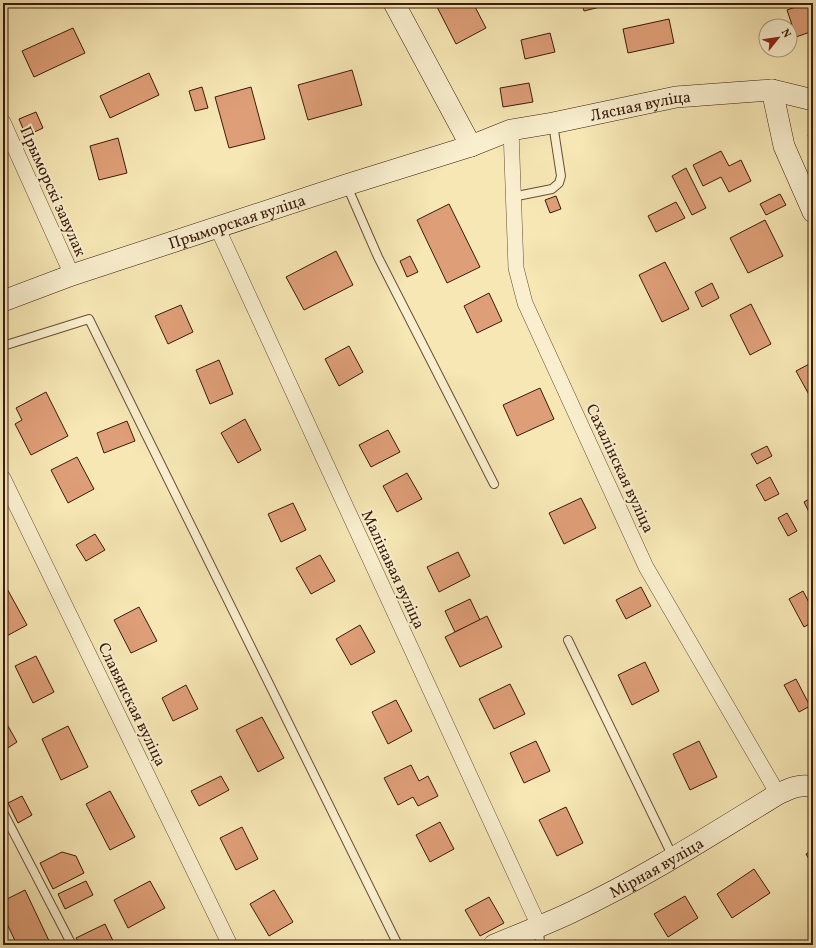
<svg xmlns="http://www.w3.org/2000/svg" width="816" height="948" viewBox="0 0 816 948" font-family="Vollkorn,serif">
<rect width="100%" height="100%" fill="#f6e7b4"/>
<filter id="stains"><feTurbulence type="fractalNoise" baseFrequency=".005" numOctaves="4"/><feColorMatrix values="0 0 0 0 .2 0 0 0 0 .09 0 0 0 0 .02 0 0 0 .5 -.17"/></filter>
<radialGradient id="worn" r=".72"><stop offset=".6" stop-color="#630" stop-opacity="0"/><stop offset="1" stop-color="#630" stop-opacity=".3"/></radialGradient>
<g fill="#de9e77" stroke="#3a1a0c">
<path d="M435,3H473L486,28L456,44Z"/>
<path d="M582,3H616L584,11Z"/>
<path d="M807,3H813V31L796,37L787,10Z"/>
<path d="M669,19L674,43L628,53L623,29Z"/>
<path d="M73,28L85,53L34,77L22,51Z"/>
<path d="M550,33L555,52L525,59L521,40Z"/>
<path d="M352,70L362,105L308,120L298,85Z"/>
<path d="M149,73L159,95L110,118L100,96Z"/>
<path d="M529,83L533,102L503,107L500,88Z"/>
<path d="M202,87L208,108L195,111L189,91Z"/>
<path d="M251,87L265,139L229,148L215,97Z"/>
<path d="M36,112L43,128L26,136L19,119Z"/>
<path d="M813,132V145L808,135Z"/>
<path d="M118,138L127,173L99,180L90,146Z"/>
<path d="M721,151L729,166L741,160L751,181L729,192L721,177L703,186L693,165Z"/>
<path d="M686,168L706,208L692,215L672,176Z"/>
<path d="M780,194L786,205L766,215L760,204Z"/>
<path d="M556,196L561,209L550,213L545,200Z"/>
<path d="M676,202L685,218L656,232L648,216Z"/>
<path d="M449,204L480,267L447,283L417,220Z"/>
<path d="M765,220L783,256L748,273L730,238Z"/>
<path d="M336,251L353,285L304,310L286,277Z"/>
<path d="M410,256L418,272L407,277L400,261Z"/>
<path d="M665,262L689,309L662,322L639,275Z"/>
<path d="M712,283L719,298L702,307L695,292Z"/>
<path d="M489,293L502,321L477,333L464,306Z"/>
<path d="M751,304L771,344L750,355L730,315Z"/>
<path d="M181,305L193,332L168,344L155,316Z"/>
<path d="M349,346L363,372L339,386L325,359Z"/>
<path d="M219,360L233,394L210,404L196,370Z"/>
<path d="M813,362V402L796,371Z"/>
<path d="M540,388L554,419L517,436L503,405Z"/>
<path d="M46,392L68,436L31,455L15,424L22,420L16,408Z"/>
<path d="M245,419L261,450L238,463L221,433Z"/>
<path d="M127,421L135,441L104,453L97,433Z"/>
<path d="M388,430L400,452L371,467L359,445Z"/>
<path d="M767,446L772,456L757,464L751,454Z"/>
<path d="M77,457L94,489L68,503L51,470Z"/>
<path d="M407,473L422,499L397,512L383,486Z"/>
<path d="M770,477L779,494L765,501L756,485Z"/>
<path d="M813,497V520L804,502Z"/>
<path d="M581,498L596,528L564,544L549,513Z"/>
<path d="M293,503L306,530L281,542L268,514Z"/>
<path d="M787,513L797,531L788,536L778,518Z"/>
<path d="M95,534L105,550L86,561L76,545Z"/>
<path d="M458,552L470,576L439,592L427,567Z"/>
<path d="M320,555L335,581L311,594L296,568Z"/>
<path d="M5,585L27,625L3,638V586Z"/>
<path d="M641,587L651,606L626,619L616,600Z"/>
<path d="M803,591L813,610V622L804,627L789,599Z"/>
<path d="M470,599L480,620L455,632L445,611Z"/>
<path d="M139,607L157,641L131,653L114,620Z"/>
<path d="M487,616L502,647L460,667L445,637Z"/>
<path d="M360,625L375,652L351,665L336,639Z"/>
<path d="M36,656L54,692L33,703L15,666Z"/>
<path d="M645,662L659,691L632,705L618,675Z"/>
<path d="M796,679L810,706L799,712L784,685Z"/>
<path d="M510,684L525,714L494,729L479,699Z"/>
<path d="M186,685L198,709L173,721L162,698Z"/>
<path d="M396,700L412,731L388,744L372,712Z"/>
<path d="M262,717L284,758L258,772L236,730Z"/>
<path d="M4,719L17,742L3,751V720Z"/>
<path d="M68,726L88,767L61,780L42,739Z"/>
<path d="M536,741L550,771L524,783L510,753Z"/>
<path d="M699,741L717,777L690,790L673,754Z"/>
<path d="M411,765L419,781L428,776L438,796L418,806L413,797L398,805L384,778Z"/>
<path d="M221,776L229,790L199,806L191,791Z"/>
<path d="M110,791L135,837L110,850L86,804Z"/>
<path d="M22,796L32,815L18,823L8,803Z"/>
<path d="M566,807L583,843L557,856L539,820Z"/>
<path d="M440,822L454,849L430,862L416,835Z"/>
<path d="M242,827L258,859L236,870L220,838Z"/>
<path d="M813,850V866L806,854Z"/>
<path d="M62,852L76,856L84,873L53,889L40,863Z"/>
<path d="M754,869L770,893L732,918L717,894Z"/>
<path d="M86,881L93,895L65,909L58,894Z"/>
<path d="M150,881L165,908L128,928L114,900Z"/>
<path d="M25,890L51,945H17L3,915V901Z"/>
<path d="M274,890L293,922L269,936L250,904Z"/>
<path d="M685,896L698,918L668,937L654,914Z"/>
<path d="M489,897L504,923L480,936L465,910Z"/>
<path d="M105,924L115,945H80L76,938Z"/>
<path d="M363,940L366,945H354Z"/>
<path d="M187,941L190,945H179Z"/>
</g>
<g fill="none" stroke-linecap="round" stroke-linejoin="round">
<g stroke="#694d36" stroke-width="10">
<g id="lane">
<path d="M347,186L378,257L494,484"/>
<path d="M512,197L552,189L559,183L561,176L553,124"/>
<path d="M3,346L89,319L398,945"/>
<path d="M568,640L673,857"/>
<path d="M3,812L72,945"/>
<path d="M539,927L540,945"/>
</g>
</g>
<g stroke="#694d36" stroke-width="16">
<g id="street">
<path d="M3,122L72,275"/>
<path d="M511,130L516,268L525,303L646,567L778,794"/>
<path d="M217,227L539,926"/>
<path d="M3,478L230,945"/>
</g>
</g>
<g stroke="#3a1a0c" stroke-width="22">
<g id="secondary">
<path d="M394,3L471,146"/>
<path d="M772,90L784,146L813,212"/>
<path id="s1" d="M3,301L72,275L346,185L471,146L511,130L553,123L676,97L772,90L809,99L813,98"/>
<path id="s2" d="M494,945C520,934 547,924 572,912C644,878 711,835 778,794C789,789 801,783 813,787"/>
</g>
</g>
<use href="#lane" stroke="#f9efce" stroke-width="8"/>
<use href="#street" stroke="#f9efce" stroke-width="15"/>
<use href="#secondary" stroke="#f9efce" stroke-width="21"/>
</g>
<g text-anchor="middle" stroke-width="4" stroke-linejoin="round" paint-order="stroke">
<g font-size="16" fill="#3a1a0c" stroke="#f9efce">
<text dy="6" stroke="none"><textPath href="#s1" startOffset="668">Лясная вуліца</textPath></text>
<text transform="translate(54 191) rotate(66)" y="6">Прыморскі завулак</text>
<text dy="6" stroke="none"><textPath href="#s1" startOffset="247">Прыморская вуліца</textPath></text>
<text transform="translate(621 468) rotate(65)" y="6">Сахалінская вуліца</text>
<text transform="translate(394 569) rotate(65)" y="6">Малінавая вуліца</text>
<text transform="translate(133 704) rotate(64)" y="6">Славянская вуліца</text>
<text dy="6" stroke="none"><textPath href="#s2" startOffset="180">Мірная вуліца</textPath></text>
</g>
</g>
<rect width="816" height="948" fill="none" stroke="#f6e7b4" stroke-width="16"/>
<rect x="4" y="4" width="808" height="940" fill="none" stroke="#3a1a0c" stroke-width="2"/>
<rect x="8" y="8" width="800" height="932" fill="none" stroke="#3a1a0c"/>
<g transform="translate(778 38) rotate(60)"><circle r="19" fill="#f9efce" stroke="#ad9a80"/>
<path d="M0-3L7 15L0 10L-7 15Z" fill="#8f2418"/>
<text y="-6" font-size="11" font-weight="bold" text-anchor="middle" fill="#3a1a0c">N</text>
</g>
<rect width="100%" height="100%" filter="url(#stains)"/>
<rect width="100%" height="100%" fill="url(#worn)"/>
</svg>
